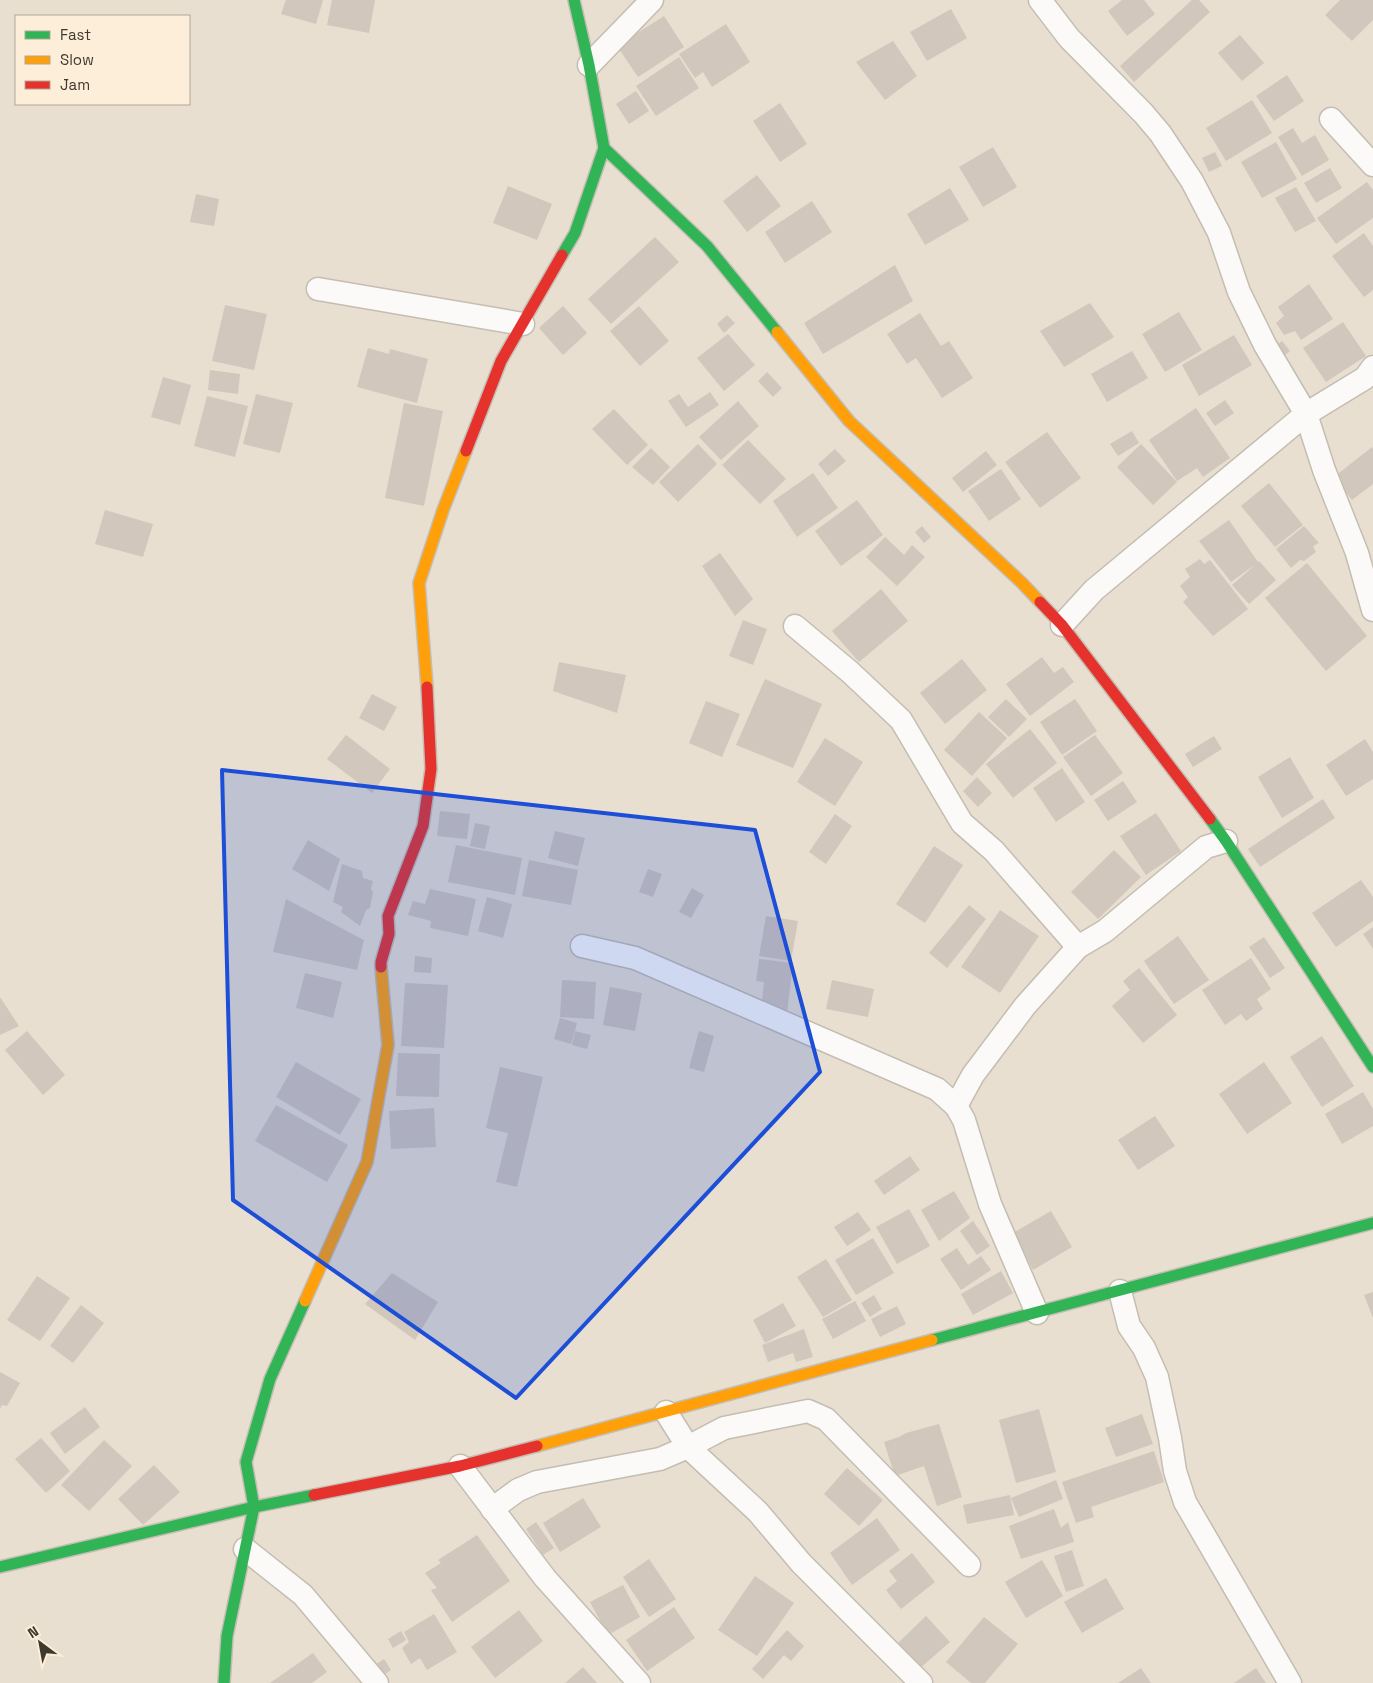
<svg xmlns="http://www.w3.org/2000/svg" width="1373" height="1683" viewBox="0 0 1373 1683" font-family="'Space Grotesk',sans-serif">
<rect width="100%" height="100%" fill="#e8dfd0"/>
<g fill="#d1c7bc">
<path d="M286,0H323L316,24L281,14Z"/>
<path d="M332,0H375L369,33L327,25Z"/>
<path d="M1122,0H1144L1155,14L1127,36L1108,11Z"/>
<path d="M1192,0H1199L1210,12L1134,82L1120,66Z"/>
<path d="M1340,0H1373V20L1352,41L1325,15Z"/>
<path d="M951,9L967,38L927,61L910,32Z"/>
<path d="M664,16L684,47L638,77L617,46Z"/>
<path d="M726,24L750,62L712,87L703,72L695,78L679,54Z"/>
<path d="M1240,35L1264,63L1242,81L1218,53Z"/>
<path d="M893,41L917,76L885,100L856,62Z"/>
<path d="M679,57L699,88L656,116L636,86Z"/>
<path d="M1287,75L1304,101L1274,121L1256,96Z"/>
<path d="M636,91L649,111L629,124L616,104Z"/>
<path d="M1252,100L1272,133L1226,161L1206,128Z"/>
<path d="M780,103L807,144L780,162L753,121Z"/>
<path d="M1293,128L1302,143L1315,135L1329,160L1302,176L1278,137Z"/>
<path d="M1276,142L1297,179L1262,198L1241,162Z"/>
<path d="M993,147L1017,187L983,207L959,167Z"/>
<path d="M1215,152L1222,166L1209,172L1202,158Z"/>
<path d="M1330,168L1342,188L1316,203L1304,183Z"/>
<path d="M757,175L781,206L747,232L723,201Z"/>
<path d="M1367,182L1373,190V218L1336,244L1317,218Z"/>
<path d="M508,186L552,204L537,240L493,223Z"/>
<path d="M1296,187L1316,221L1295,232L1275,198Z"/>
<path d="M950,188L969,220L925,245L907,214Z"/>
<path d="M196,194L219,199L214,226L190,222Z"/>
<path d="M812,201L832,232L785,263L765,232Z"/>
<path d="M1364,233L1373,246V290L1364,297L1332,256Z"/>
<path d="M655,237L679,262L611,324L588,299Z"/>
<path d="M895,265L913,301L823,354L804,323Z"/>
<path d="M1309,284L1333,319L1301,340L1295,331L1284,335L1276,323L1284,316L1278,307Z"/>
<path d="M1090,303L1114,337L1064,367L1040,331Z"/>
<path d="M225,305L267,314L254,370L212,361Z"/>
<path d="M563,306L587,333L563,355L539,328Z"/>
<path d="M639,306L669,341L640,366L610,331Z"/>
<path d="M1179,312L1202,350L1165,372L1142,334Z"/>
<path d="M920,313L941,346L949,341L973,378L942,398L916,358L907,364L887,334Z"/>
<path d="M727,315L735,323L724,333L717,324Z"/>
<path d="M1343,322L1366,356L1326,382L1303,348Z"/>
<path d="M728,334L755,365L724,391L697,358Z"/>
<path d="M1234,335L1252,365L1199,396L1182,365Z"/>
<path d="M1282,341L1290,351L1281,358L1273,348Z"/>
<path d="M368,348L389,354L390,349L428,359L417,403L357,387Z"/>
<path d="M1132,351L1148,378L1107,402L1091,374Z"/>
<path d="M210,370L240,374L238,394L208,390Z"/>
<path d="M767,372L782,388L773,397L758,381Z"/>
<path d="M163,377L191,385L180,425L151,417Z"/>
<path d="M710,392L719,405L686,427L668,401L679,394L688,407Z"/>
<path d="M256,394L293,403L280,453L243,444Z"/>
<path d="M207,396L248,406L235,457L194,446Z"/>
<path d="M1225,400L1234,413L1215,426L1206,413Z"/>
<path d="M738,401L759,426L721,460L699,437Z"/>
<path d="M404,403L443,411L424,506L385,498Z"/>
<path d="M1196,408L1230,458L1203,477L1197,468L1177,481L1149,440Z"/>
<path d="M614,409L648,445L627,465L592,429Z"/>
<path d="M1132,431L1139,443L1118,456L1110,444Z"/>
<path d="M1047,432L1081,478L1040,508L1005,462Z"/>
<path d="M748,440L786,479L760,504L722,465Z"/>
<path d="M698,444L717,464L678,502L659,482Z"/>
<path d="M1141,444L1177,482L1153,505L1117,467Z"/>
<path d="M1372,447L1373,449V484L1352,500L1334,477Z"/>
<path d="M651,448L670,467L653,485L632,467Z"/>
<path d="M835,449L846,461L828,476L818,464Z"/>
<path d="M986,451L997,465L963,492L952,478Z"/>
<path d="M1001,469L1021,499L989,521L968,491Z"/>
<path d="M813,473L838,508L797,537L773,501Z"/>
<path d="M1269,483L1303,525L1275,547L1241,506Z"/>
<path d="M857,500L883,535L841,566L815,531Z"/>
<path d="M105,510L153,524L143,557L95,544Z"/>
<path d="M1229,520L1258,562L1259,561L1276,580L1249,604L1232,585L1256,564L1231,582L1199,541Z"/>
<path d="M922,526L931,537L924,543L915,532Z"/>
<path d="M1304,526L1319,543L1313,546L1316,552L1304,561L1300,560L1291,568L1276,549Z"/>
<path d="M885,537L904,555L912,545L925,557L897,586L866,557Z"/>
<path d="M720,553L753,599L735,616L702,566Z"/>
<path d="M1200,559L1204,564L1210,560L1248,609L1213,636L1183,602L1188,597L1180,586L1190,577L1185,569Z"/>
<path d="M1307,563L1367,636L1326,671L1265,598Z"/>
<path d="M881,589L908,621L859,662L832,631Z"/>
<path d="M743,620L767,629L753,665L729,656Z"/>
<path d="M1042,657L1054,673L1063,667L1074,682L1030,716L1006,684Z"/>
<path d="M962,659L987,690L945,724L920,693Z"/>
<path d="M559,662L626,675L617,713L553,691Z"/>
<path d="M765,679L822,704L793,768L736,745Z"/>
<path d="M372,694L397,707L384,731L359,718Z"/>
<path d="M1006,699L1027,719L1009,737L988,717Z"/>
<path d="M1075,699L1097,731L1062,755L1040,722Z"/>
<path d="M706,701L740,714L722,757L689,743Z"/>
<path d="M979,712L1007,738L972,776L944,750Z"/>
<path d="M1030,729L1057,763L1013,798L986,764Z"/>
<path d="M346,735L390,769L372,793L327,759Z"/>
<path d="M1095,735L1123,773L1091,796L1063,757Z"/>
<path d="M1214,736L1222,749L1193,767L1185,754Z"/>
<path d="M825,738L863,762L835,806L797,782Z"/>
<path d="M1365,739L1373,752V779L1346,796L1326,765Z"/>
<path d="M1290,757L1314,798L1282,818L1258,777Z"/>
<path d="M1062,768L1085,802L1056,822L1033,788Z"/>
<path d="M977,777L992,793L978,807L963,791Z"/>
<path d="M1123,781L1137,802L1108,821L1094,800Z"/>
<path d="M1323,799L1335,818L1260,867L1248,849Z"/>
<path d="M440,811L470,814L467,839L437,836Z"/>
<path d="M1156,813L1181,851L1146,875L1120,836Z"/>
<path d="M835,814L852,826L826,864L809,852Z"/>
<path d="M475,823L490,826L485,849L470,846Z"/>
<path d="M555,831L585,838L578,866L548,858Z"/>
<path d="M308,840L340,859L329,891L292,869Z"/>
<path d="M456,845L522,858L515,895L448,882Z"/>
<path d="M934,846L963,865L925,923L896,904Z"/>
<path d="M1114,850L1141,877L1098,919L1071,892Z"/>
<path d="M529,860L578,870L571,905L522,896Z"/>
<path d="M342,864L362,871L363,878L373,881L371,889L373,892L370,908L366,910L360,926L341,912L343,907L333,902Z"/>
<path d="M648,869L662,874L653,897L639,892Z"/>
<path d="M1361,880L1373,897V921L1336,947L1312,913Z"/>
<path d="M692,888L704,895L691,918L679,912Z"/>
<path d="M430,889L476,899L468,936L430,928L431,921L408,915L413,901L425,904Z"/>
<path d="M487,897L512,904L503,938L478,931Z"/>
<path d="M286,899L364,940L357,970L273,952Z"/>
<path d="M969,905L986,919L947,968L929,953Z"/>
<path d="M1000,910L1039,936L1000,993L961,967Z"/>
<path d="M766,916L798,921L791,961L759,956Z"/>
<path d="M1373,927V949L1363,934Z"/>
<path d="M1178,936L1209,980L1174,1004L1144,961Z"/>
<path d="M1264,937L1285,968L1270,978L1249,947Z"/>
<path d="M415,956L432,958L431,973L414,972Z"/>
<path d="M1251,958L1271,989L1257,999L1263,1009L1246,1021L1241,1014L1225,1025L1202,990Z"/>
<path d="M759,959L793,963L787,1013L761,1010L764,982L756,981Z"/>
<path d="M1139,968L1177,1015L1143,1043L1112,1006L1130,990L1123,981Z"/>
<path d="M305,973L342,982L333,1018L296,1008Z"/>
<path d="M562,980L596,982L594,1019L560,1017Z"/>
<path d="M832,980L874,989L868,1017L826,1009Z"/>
<path d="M405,983L448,985L444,1048L401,1046Z"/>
<path d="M610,987L642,993L635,1031L603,1025Z"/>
<path d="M0,997L19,1026L0,1035Z"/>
<path d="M560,1018L577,1023L571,1044L554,1039Z"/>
<path d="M27,1031L65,1075L43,1095L5,1050Z"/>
<path d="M575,1031L591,1035L587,1049L572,1045Z"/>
<path d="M699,1031L714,1036L704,1072L689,1068Z"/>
<path d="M1322,1036L1354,1086L1322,1107L1290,1057Z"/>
<path d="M398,1053L440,1054L439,1097L396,1096Z"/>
<path d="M296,1062L361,1099L340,1135L276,1097Z"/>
<path d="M1264,1062L1292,1103L1247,1134L1219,1094Z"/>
<path d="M500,1067L543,1077L517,1187L496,1182L508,1133L486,1128Z"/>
<path d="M1363,1092L1373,1109V1126L1342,1144L1325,1114Z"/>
<path d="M276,1105L348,1145L327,1182L255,1141Z"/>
<path d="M434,1108L436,1147L391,1149L389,1111Z"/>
<path d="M1155,1116L1175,1146L1138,1170L1118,1140Z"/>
<path d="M910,1156L920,1170L884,1195L874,1181Z"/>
<path d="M954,1191L970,1218L939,1241L921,1210Z"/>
<path d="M909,1209L930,1246L897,1264L876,1227Z"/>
<path d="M1051,1211L1072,1247L1033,1270L1013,1233Z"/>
<path d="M858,1212L871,1230L847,1246L834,1227Z"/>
<path d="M973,1221L990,1246L977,1255L960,1231Z"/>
<path d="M873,1238L894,1273L856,1295L835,1260Z"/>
<path d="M957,1248L968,1265L981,1256L991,1270L961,1290L940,1259Z"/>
<path d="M826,1259L852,1300L823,1317L797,1277Z"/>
<path d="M1001,1271L1013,1293L973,1315L961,1294Z"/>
<path d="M392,1273L438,1302L415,1340L365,1304Z"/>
<path d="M37,1276L70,1298L40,1341L7,1320Z"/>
<path d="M1373,1292V1318L1364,1295Z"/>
<path d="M874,1295L882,1309L870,1317L861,1303Z"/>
<path d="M855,1301L866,1321L833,1339L822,1319Z"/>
<path d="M783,1303L796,1326L765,1343L753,1320Z"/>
<path d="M81,1305L104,1323L73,1363L50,1346Z"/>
<path d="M897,1306L906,1324L880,1337L871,1319Z"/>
<path d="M804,1329L813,1357L796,1362L793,1353L768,1362L762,1345Z"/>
<path d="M0,1372L20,1383L7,1406L2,1405L0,1409Z"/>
<path d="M85,1407L100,1427L65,1454L50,1433Z"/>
<path d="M1039,1409L1056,1472L1016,1483L999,1420Z"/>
<path d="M1142,1414L1153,1444L1116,1457L1105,1428Z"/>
<path d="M939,1424L962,1497L937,1506L924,1466L895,1476L884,1442L899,1437L906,1433Z"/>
<path d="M41,1438L70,1471L46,1493L15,1459Z"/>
<path d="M104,1440L132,1466L89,1511L61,1485Z"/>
<path d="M1154,1451L1164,1482L1091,1507L1094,1517L1076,1523L1062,1482Z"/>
<path d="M154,1465L180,1492L143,1525L118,1499Z"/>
<path d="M847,1468L883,1500L859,1526L824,1494Z"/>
<path d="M1056,1480L1063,1499L1019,1517L1011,1498Z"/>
<path d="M1010,1495L1014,1515L967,1524L963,1505Z"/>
<path d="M583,1498L601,1527L560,1552L543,1523Z"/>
<path d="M1054,1509L1061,1528L1068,1522L1074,1542L1021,1559L1009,1526Z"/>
<path d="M877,1518L900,1550L852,1585L830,1553Z"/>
<path d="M536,1522L554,1548L543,1555L526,1529Z"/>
<path d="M477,1535L510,1581L452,1622L431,1590L437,1588L425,1573L441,1563L438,1560Z"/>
<path d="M1072,1550L1084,1586L1066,1592L1054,1556Z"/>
<path d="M912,1553L935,1582L901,1609L886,1590L897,1581L889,1571Z"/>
<path d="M649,1559L676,1599L649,1617L623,1577Z"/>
<path d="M1042,1560L1063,1596L1026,1618L1005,1582Z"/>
<path d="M755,1576L794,1603L757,1656L718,1630Z"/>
<path d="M1106,1578L1124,1609L1082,1633L1064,1602Z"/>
<path d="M623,1585L640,1617L608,1635L590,1602Z"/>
<path d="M674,1607L695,1638L647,1671L626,1640Z"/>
<path d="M519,1610L543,1641L495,1678L471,1647Z"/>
<path d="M434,1614L457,1652L427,1670L420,1658L411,1664L402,1648L409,1642L404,1632Z"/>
<path d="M926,1616L950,1642L919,1669L896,1645Z"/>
<path d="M984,1617L1018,1644L985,1683H971L946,1662Z"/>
<path d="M787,1630L804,1646L791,1661L784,1655L763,1679L752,1669Z"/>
<path d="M401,1631L406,1640L393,1648L388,1639Z"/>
<path d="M313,1653L327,1672L312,1683H270Z"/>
<path d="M384,1659L391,1670L382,1676L375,1665Z"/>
<path d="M583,1667L597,1683H565Z"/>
<path d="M1141,1668L1151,1683H1118Z"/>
<path d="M1256,1668L1266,1683H1234Z"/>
</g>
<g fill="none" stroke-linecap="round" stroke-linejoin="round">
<g stroke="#c4bdb2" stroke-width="25">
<g id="street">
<path d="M1040,0L1069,38L1143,113L1160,133L1192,181L1219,233L1239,292L1265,345L1306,414L1324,470L1357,553L1373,610"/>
<path d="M589,65L652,0"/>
<path d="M1331,119L1373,165"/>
<path d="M318,289L523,324"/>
<path d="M1062,625L1094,590L1306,414L1365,378L1373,367"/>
<path d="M795,626L850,672L901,720L962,823L994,851L1078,947"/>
<path d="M582,946L635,958L937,1089L956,1106L964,1120L990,1204L1037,1313"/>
<path d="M956,1106L973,1075L1025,1006L1078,947L1105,931L1206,847L1226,841"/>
<path d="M1120,1291L1129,1326L1144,1348L1157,1377L1170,1438L1175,1471L1185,1502L1290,1683"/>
<path d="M666,1412L688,1447L758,1512L801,1563L921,1683"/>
<path d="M460,1466L545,1578L639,1683"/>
<path d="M492,1509L518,1490L537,1482L660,1459L688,1447L724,1428L808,1411L826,1419L969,1565"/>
<path d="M245,1549L303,1595L377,1683"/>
</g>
</g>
<g stroke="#c4bdb2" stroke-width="14">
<g id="fast">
<path d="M574,0L589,65L604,148L707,246L777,332"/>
<path d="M562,255L575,233L604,148"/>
<path d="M1210,819L1226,841L1373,1067"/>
<path d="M932,1340L1373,1223"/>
<path d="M0,1567L254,1507L314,1495"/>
<path d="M224,1683L227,1636L254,1507L246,1462L270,1379L305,1301"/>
</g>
</g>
<g stroke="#c4bdb2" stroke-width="14">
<g id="slow">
<path d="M777,332L849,421L1022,583L1040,602"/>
<path d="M427,687L419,583L443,510L466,451"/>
<path d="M305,1301L367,1162L388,1045L381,967"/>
<path d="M537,1446L932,1340"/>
</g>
</g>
<g stroke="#c4bdb2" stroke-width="14">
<g id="jam">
<path d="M466,451L501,361L562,255"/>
<path d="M1040,602L1062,625L1210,819"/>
<path d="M381,967V962L389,934L388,916L423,826L431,769L427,687"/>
<path d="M314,1495L460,1466L537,1446"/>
</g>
</g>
<use href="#street" stroke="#fcfaf8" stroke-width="22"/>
<use href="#fast" stroke="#30b455" stroke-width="11"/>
<use href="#slow" stroke="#ff9f0a" stroke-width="11"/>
<use href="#jam" stroke="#e5322d" stroke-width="11"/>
</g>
<path fill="#1d4ed8" fill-opacity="0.2" stroke="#1d4ed8" stroke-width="4" stroke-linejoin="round" d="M222,770L755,830L820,1072L516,1398L233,1200Z"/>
<rect x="15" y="15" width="175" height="90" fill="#fdeed9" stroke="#b1a695"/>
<rect x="25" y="31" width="25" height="8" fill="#30b455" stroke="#b1a695"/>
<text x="60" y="40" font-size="15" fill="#40392e">Fast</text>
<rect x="25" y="56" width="25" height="8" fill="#ff9f0a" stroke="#b1a695"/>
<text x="60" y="65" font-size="15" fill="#40392e">Slow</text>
<rect x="25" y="81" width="25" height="8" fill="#e5322d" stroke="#b1a695"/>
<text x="60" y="90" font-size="15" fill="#40392e">Jam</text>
<g transform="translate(40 1643) rotate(328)" stroke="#fdeed9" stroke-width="4" paint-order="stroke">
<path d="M0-4L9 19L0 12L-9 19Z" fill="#40392e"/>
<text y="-8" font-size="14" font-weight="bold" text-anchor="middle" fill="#40392e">N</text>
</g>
</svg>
